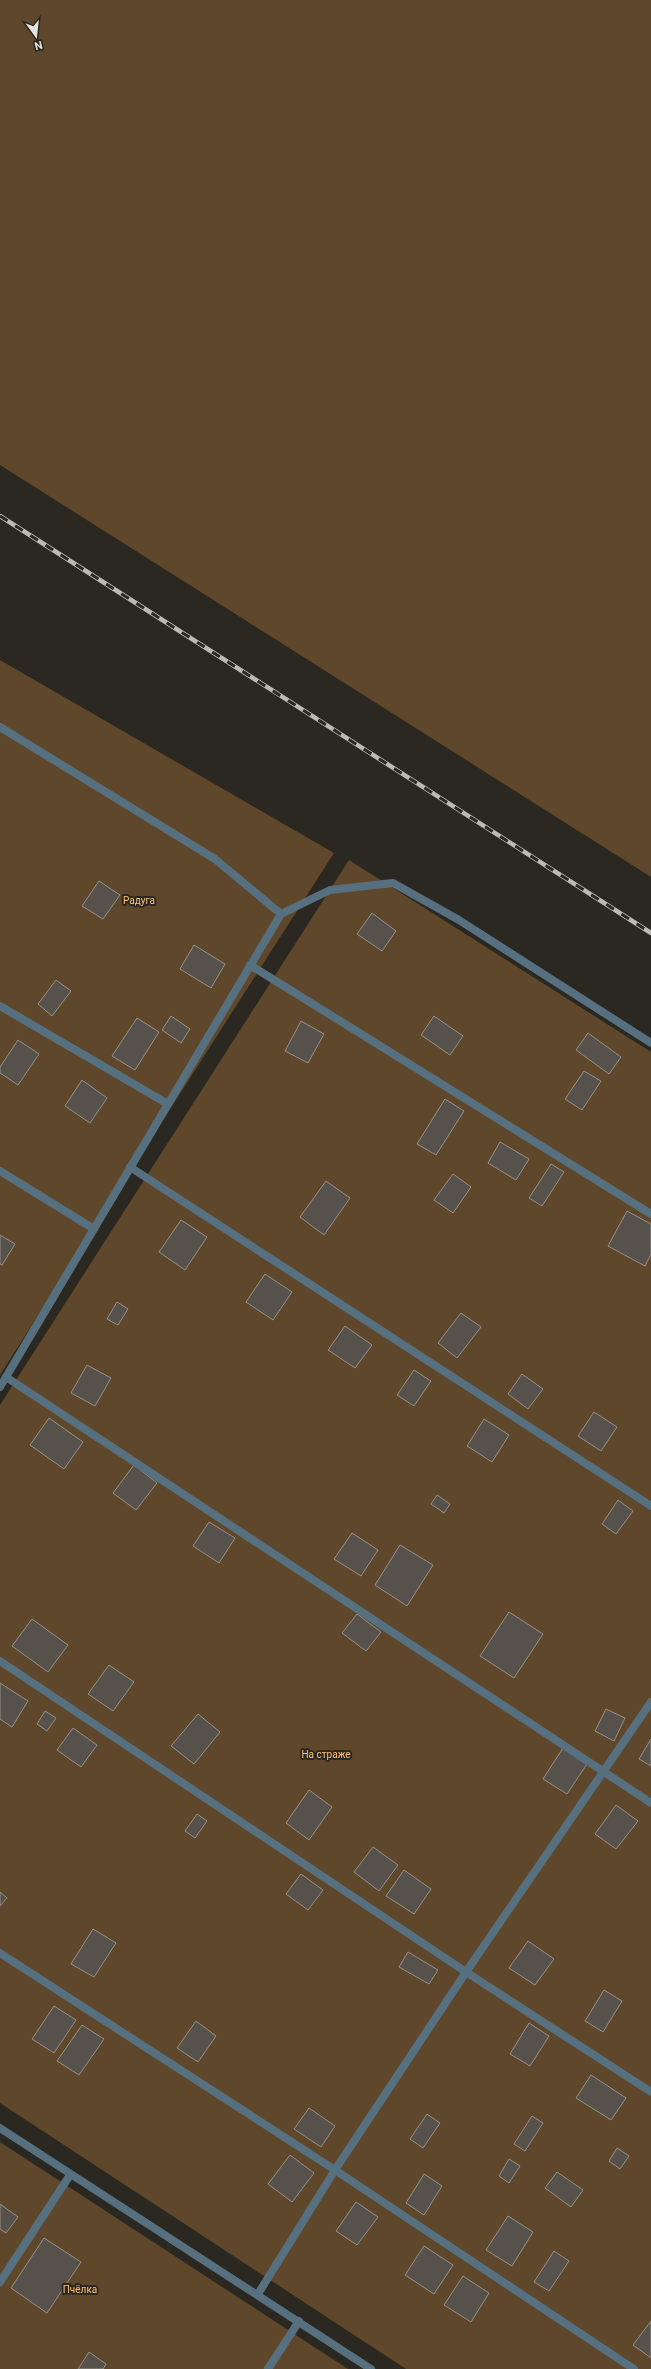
<svg xmlns="http://www.w3.org/2000/svg" width="651" height="2369" viewBox="0 0 651 2369" font-family="Roboto,sans-serif">
<rect width="100%" height="100%" fill="#2b2721"/>
<g fill="#5e472a">
<path d="M0,0H651V877L0,465Z"/>
<path d="M0,660L334,853L0,1375Z"/>
<path d="M349,860L651,1052V2369H406L0,2103V1405Z"/>
<path d="M0,2142L348,2369H0Z"/>
</g>
<g fill="#56514a" stroke="#97918a">
<path d="M99,881L120,895L103,919L82,906Z"/>
<path d="M372,913L396,931L382,951L357,934Z"/>
<path d="M194,945L225,964L211,988L180,969Z"/>
<path d="M56,980L71,991L52,1016L38,1004Z"/>
<path d="M171,1016L190,1029L181,1043L162,1030Z"/>
<path d="M434,1016L463,1036L450,1055L421,1035Z"/>
<path d="M137,1018L159,1032L135,1070L112,1056Z"/>
<path d="M301,1021L324,1034L308,1063L285,1051Z"/>
<path d="M588,1033L621,1057L609,1074L576,1050Z"/>
<path d="M18,1040L39,1054L18,1085L0,1073V1067Z"/>
<path d="M584,1071L601,1081L582,1110L565,1099Z"/>
<path d="M82,1080L107,1098L90,1123L65,1106Z"/>
<path d="M445,1099L464,1111L436,1155L417,1144Z"/>
<path d="M500,1142L529,1159L516,1180L488,1163Z"/>
<path d="M551,1164L564,1172L542,1206L529,1198Z"/>
<path d="M453,1174L471,1187L453,1213L434,1200Z"/>
<path d="M326,1181L350,1198L324,1235L300,1217Z"/>
<path d="M627,1211L651,1224V1254L645,1266L608,1246Z"/>
<path d="M181,1220L207,1237L185,1270L159,1252Z"/>
<path d="M0,1235L15,1244L2,1265L0,1264Z"/>
<path d="M265,1274L292,1292L273,1320L246,1302Z"/>
<path d="M117,1302L128,1309L118,1325L107,1319Z"/>
<path d="M461,1313L481,1327L457,1358L438,1343Z"/>
<path d="M345,1326L372,1345L355,1368L328,1350Z"/>
<path d="M87,1365L111,1378L95,1406L71,1393Z"/>
<path d="M414,1370L431,1381L414,1406L397,1395Z"/>
<path d="M522,1374L543,1389L528,1409L508,1394Z"/>
<path d="M594,1412L617,1427L601,1451L578,1436Z"/>
<path d="M49,1418L83,1442L64,1469L30,1445Z"/>
<path d="M484,1419L509,1435L492,1462L467,1446Z"/>
<path d="M134,1465L157,1483L136,1510L113,1493Z"/>
<path d="M437,1495L450,1504L444,1513L431,1504Z"/>
<path d="M618,1500L633,1511L616,1534L602,1524Z"/>
<path d="M209,1522L235,1538L219,1563L193,1546Z"/>
<path d="M352,1533L378,1550L361,1576L334,1559Z"/>
<path d="M400,1545L433,1565L407,1606L375,1585Z"/>
<path d="M509,1612L543,1634L514,1678L480,1656Z"/>
<path d="M357,1614L381,1632L366,1651L342,1633Z"/>
<path d="M32,1619L68,1645L48,1672L12,1646Z"/>
<path d="M109,1665L134,1682L113,1711L88,1694Z"/>
<path d="M0,1683L28,1701L12,1727L0,1719Z"/>
<path d="M606,1709L625,1718L614,1741L595,1731Z"/>
<path d="M45,1711L56,1718L47,1731L37,1724Z"/>
<path d="M198,1714L220,1732L194,1764L171,1746Z"/>
<path d="M73,1728L97,1745L81,1767L57,1750Z"/>
<path d="M651,1739V1766L639,1759Z"/>
<path d="M563,1748L587,1764L567,1794L543,1779Z"/>
<path d="M309,1790L332,1807L309,1840L286,1823Z"/>
<path d="M616,1805L638,1821L616,1849L595,1834Z"/>
<path d="M197,1814L207,1821L195,1838L185,1831Z"/>
<path d="M373,1847L398,1865L379,1891L354,1872Z"/>
<path d="M404,1870L431,1889L414,1914L386,1896Z"/>
<path d="M301,1874L323,1890L308,1910L286,1894Z"/>
<path d="M0,1892L7,1898L0,1906Z"/>
<path d="M93,1929L116,1943L94,1977L71,1964Z"/>
<path d="M528,1941L554,1959L535,1985L509,1968Z"/>
<path d="M408,1952L438,1970L429,1984L399,1967Z"/>
<path d="M604,1990L622,2001L603,2032L585,2021Z"/>
<path d="M54,2006L76,2020L54,2053L32,2039Z"/>
<path d="M196,2021L216,2036L198,2062L177,2048Z"/>
<path d="M529,2023L549,2036L530,2066L510,2054Z"/>
<path d="M82,2025L104,2039L79,2075L57,2061Z"/>
<path d="M591,2075L626,2098L611,2120L576,2098Z"/>
<path d="M309,2108L335,2126L321,2147L294,2129Z"/>
<path d="M427,2114L440,2123L423,2148L410,2139Z"/>
<path d="M532,2116L543,2123L525,2151L514,2144Z"/>
<path d="M617,2148L629,2156L620,2169L609,2161Z"/>
<path d="M290,2155L314,2173L292,2202L268,2184Z"/>
<path d="M509,2159L520,2166L509,2183L499,2176Z"/>
<path d="M557,2172L583,2190L571,2207L545,2188Z"/>
<path d="M424,2174L442,2186L424,2215L406,2203Z"/>
<path d="M356,2202L378,2217L357,2245L336,2231Z"/>
<path d="M0,2204L18,2217L6,2233L0,2229Z"/>
<path d="M508,2216L533,2232L512,2266L486,2250Z"/>
<path d="M44,2238L81,2262L47,2313L11,2288Z"/>
<path d="M424,2246L453,2265L434,2294L405,2275Z"/>
<path d="M554,2251L569,2261L549,2291L534,2282Z"/>
<path d="M463,2276L489,2293L471,2322L444,2305Z"/>
<path d="M651,2321V2358L633,2345Z"/>
<path d="M89,2352L106,2364L103,2369H78Z"/>
</g>
<g fill="none" stroke-linecap="round" stroke-linejoin="round">
<g stroke="#577080" stroke-width="8">
<path d="M281,914L330,890L393,883L459,920L651,1043"/>
<path d="M0,1171L94,1229"/>
<path d="M0,2282L70,2175"/>
<path d="M268,2369L299,2321"/>
</g>
<g stroke="#577080" stroke-width="8">
<path d="M0,727L215,859L281,914L0,1387"/>
<path d="M250,965L651,1214"/>
<path d="M0,1006L168,1104"/>
<path d="M130,1167L651,1506"/>
<path d="M6,1377L651,1803"/>
<path d="M0,1661L466,1972L651,2092"/>
<path d="M0,1953L335,2170L634,2369"/>
<path d="M258,2294L335,2170L466,1972L651,1702"/>
</g>
<path stroke="#577080" stroke-width="8" d="M0,2128L371,2369"/>
<g stroke="#bdbab6" stroke-width="4.5">
<path id="rail" d="M0,516L651,933"/>
</g>
<use href="#rail" stroke="#2b2721" stroke-width="3" stroke-dasharray="9" stroke-linecap="butt"/>
</g>
<g text-anchor="middle" stroke-width="4" stroke-linejoin="round" paint-order="stroke">
<g font-size="10" fill="#fec276" stroke="#2b2721">
<text x="139" y="904">Радуга</text>
<text x="326" y="1758">На страже</text>
<text x="80" y="2293">Пчёлка</text>
</g>
</g>
<g transform="translate(36 36) rotate(165)" stroke="#2b2721" stroke-width="3" paint-order="stroke">
<path d="M0-3L7 15L0 10L-7 15Z" fill="#e6e3df"/>
<text y="-6" font-size="11" font-weight="bold" text-anchor="middle" fill="#e6e3df">N</text>
</g>
</svg>
